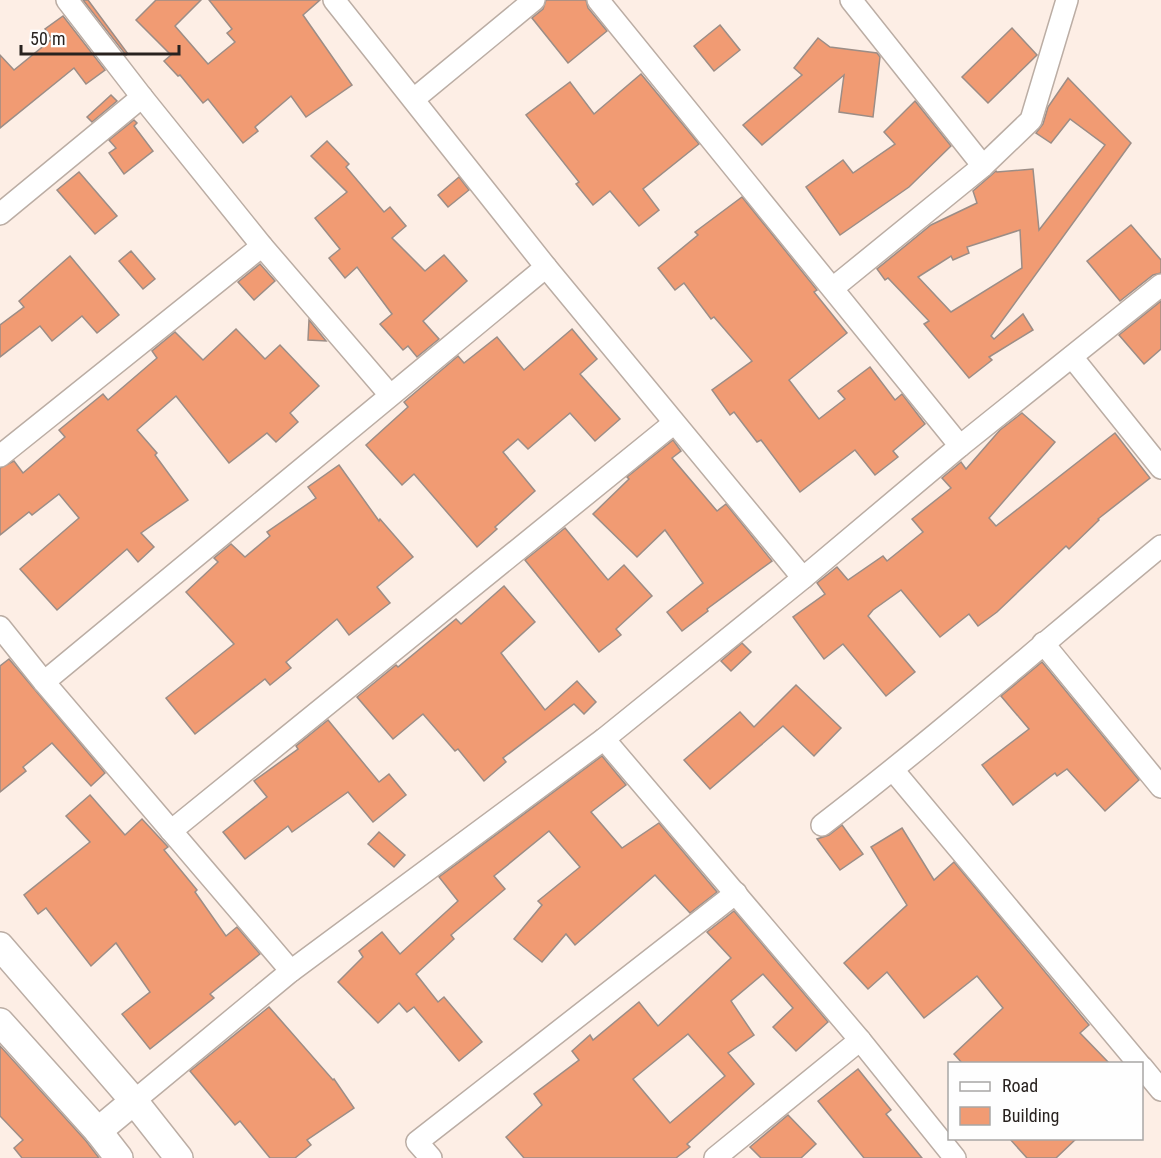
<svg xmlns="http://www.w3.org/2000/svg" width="1161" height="1158" viewBox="0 0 1161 1158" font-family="'Roboto Condensed',sans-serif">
<rect width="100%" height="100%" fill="#fdeee5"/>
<g fill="#f19b73" stroke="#9c8d86" stroke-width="1.5" fill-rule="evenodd">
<path d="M83,0H88L128,54L126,55Z"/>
<path d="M156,0H201L175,26L208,64L235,42L227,33L232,29L209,0H320L303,15L352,85L306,117L291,96L255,127L258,131L243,143L208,99L203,103L180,75L178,76L164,61L171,55L136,20Z"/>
<path d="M546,0H586L588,8L607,31L568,63L532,18L543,9Z"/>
<path d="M63,16L105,70L86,84L74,68L0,128V55L14,70L52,39L45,29Z"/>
<path d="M720,25L740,50L714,71L694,46Z"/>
<path d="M1012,28L1037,55L988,103L962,77Z"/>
<path d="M818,38L830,47L877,53L880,57L873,117L839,112L844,75L762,145L743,125L802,75L794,68Z"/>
<path d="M641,74L699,144L643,189L659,210L639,226L610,191L593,205L576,184L579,182L526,115L570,82L594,114Z"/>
<path d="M1068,78L1131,143L991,336L994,339L1023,314L1033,330L989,357L992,360L969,378L924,324L929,321L888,278L885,280L877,269L931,225L977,203L973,191L996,171L997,172L1033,169L1039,230L1105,145L1070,119L1051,143L1036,133L1043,124L1048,107ZM1020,230L1022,268L951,312L918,277L951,256L953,260L969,253L967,247Z"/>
<path d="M111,95L117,101L92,122L87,117Z"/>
<path d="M915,101L951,146L909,187L840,235L806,187L843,160L853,173L895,144L884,132Z"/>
<path d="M134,120L137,123L134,126L153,151L124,174L109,153L116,148L109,140Z"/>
<path d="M327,141L349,164L346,167L384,212L390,207L406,226L392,238L425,271L444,255L467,281L423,321L439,339L417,357L408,346L403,350L380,324L392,314L357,267L345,278L329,258L340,249L315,218L347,192L311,156Z"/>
<path d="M79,172L117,216L95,234L57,190Z"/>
<path d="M459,177L469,190L448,207L438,195Z"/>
<path d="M742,197L817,290L814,292L847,333L789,380L819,419L845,399L838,391L870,367L895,400L902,394L925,424L893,451L898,457L875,475L855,450L800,492L761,440L757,442L734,412L730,415L712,390L752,361L714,317L711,319L684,283L675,290L658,268L698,235L695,232Z"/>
<path d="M1131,225L1161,260V273L1153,275L1120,301L1087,261Z"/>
<path d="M131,251L155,279L143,289L119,261Z"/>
<path d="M70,256L119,315L97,333L82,316L52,341L40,326L0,357V325L24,307L19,301Z"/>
<path d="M260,264L275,281L254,300L238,282Z"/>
<path d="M1161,301V349L1144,364L1119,335Z"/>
<path d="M309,320L326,341L308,340Z"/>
<path d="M236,329L265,359L280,345L319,386L290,413L298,422L276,442L267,433L229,463L176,396L137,430L157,453L155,455L188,500L141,533L154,547L138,562L127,549L57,610L20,569L79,518L59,494L32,515L29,512L0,535V468L14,461L23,473L65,437L59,430L103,394L108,400L157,358L152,351L175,332L203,360Z"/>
<path d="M572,329L597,359L580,374L620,419L595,441L570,413L528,449L518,439L503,452L535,491L495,527L497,529L477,547L414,474L402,485L366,445L408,407L404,402L458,356L464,363L497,337L524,370Z"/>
<path d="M1022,413L1055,442L989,518L996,526L1115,433L1150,478L1098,519L1099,520L1069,549L1066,546L997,612L978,626L969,614L940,637L901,590L873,610L868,616L915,672L886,696L843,644L824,659L793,617L825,594L817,583L837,567L848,580L883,556L887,561L923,532L912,519L951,488L942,478L961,462L966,469L1000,430Z"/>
<path d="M673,440L681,451L672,458L717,511L726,504L772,561L707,609L708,611L682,631L667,612L703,583L665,530L637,557L593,514L629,479L627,477Z"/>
<path d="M339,465L379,521L380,519L413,557L377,587L390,603L349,635L337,619L286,662L291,668L270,685L265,679L195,734L166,698L234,644L186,592L218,562L214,558L231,544L245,557L270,536L267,532L316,498L308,487Z"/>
<path d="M565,528L608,580L624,565L652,596L616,629L621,635L599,652L525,560Z"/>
<path d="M504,586L535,622L501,653L545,710L577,681L596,702L584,714L574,704L503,758L506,762L484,781L458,749L455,751L423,714L393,739L357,697L396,665L398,667L456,619L461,624Z"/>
<path d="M742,643L751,652L731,671L721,661Z"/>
<path d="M9,659L105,773L91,786L52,743L23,767L26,771L0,792V666Z"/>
<path d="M1042,662L1139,780L1105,811L1067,769L1057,776L1055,773L1013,805L982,765L1029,729L1001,696Z"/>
<path d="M796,685L841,728L814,756L783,726L710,789L684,760L740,712L754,727Z"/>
<path d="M328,720L379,782L389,774L406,795L373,822L348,792L292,832L288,826L245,859L223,832L267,797L254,781L298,749L296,746Z"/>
<path d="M602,756L626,785L591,812L622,848L659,823L717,892L690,913L655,875L575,945L566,934L542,962L514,939L542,905L538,901L580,867L549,831L494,876L505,889L451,935L454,939L416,974L438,1002L444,997L482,1042L459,1061L414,1007L407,1012L399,1003L378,1023L338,982L363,957L359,951L382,932L400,954L458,901L439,877Z"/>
<path d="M90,795L125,835L142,819L168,847L164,850L197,890L195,892L226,936L237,927L260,954L210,994L214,998L150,1049L122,1014L150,992L116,943L91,966L46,908L38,914L24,895L90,842L66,816Z"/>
<path d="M842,825L863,854L840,870L817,839L829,835Z"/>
<path d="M902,828L934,880L954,862L1089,1025L1080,1033L1110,1064H963L954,1054L1003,1008L977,976L924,1018L887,972L868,989L844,963L907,905L871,847Z"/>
<path d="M379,832L405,855L394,867L368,844Z"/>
<path d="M734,911L828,1022L796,1051L773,1027L793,1008L763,974L731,1001L754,1035L728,1053L754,1084L687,1144L690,1147L676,1158H524L506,1137L542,1105L534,1094L579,1060L572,1051L590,1035L593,1040L639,1002L658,1026L731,958L707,932ZM688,1034L725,1076L670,1123L633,1079Z"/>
<path d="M269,1007L333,1080L334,1079L354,1108L307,1140L311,1145L295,1158H270L240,1121L235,1125L190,1071Z"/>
<path d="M0,1046L86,1141L99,1158H22L14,1148L23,1140L0,1116Z"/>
<path d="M858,1069L891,1110L886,1114L922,1158H864L818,1101Z"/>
<path d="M788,1115L816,1144L801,1158H761L750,1147Z"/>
<path d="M1009,1138H1077L1056,1158H1027Z"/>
</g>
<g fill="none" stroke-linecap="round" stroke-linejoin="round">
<g stroke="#bbada4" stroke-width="24">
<g id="minor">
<path d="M67,0L142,97L262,246L390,395"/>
<path d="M334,0L546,267L803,578"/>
<path d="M598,0L960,446"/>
<path d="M851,0L983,166"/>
<path d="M414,99L534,0"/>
<path d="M0,214L142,97"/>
<path d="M833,288L983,166L1031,120L1067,0"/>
<path d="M1072,357L1161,468"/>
<path d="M0,456L262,246"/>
<path d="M0,627L44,682L291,971"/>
<path d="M1043,643L1161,787"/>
<path d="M44,682L546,267"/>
<path d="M604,739L860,1040L955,1158"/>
<path d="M893,770L1139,1064"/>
<path d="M822,825C938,736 1048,639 1161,546"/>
<path d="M171,831L674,423"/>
<path d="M1142,1067L1161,1090"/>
<path d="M134,1101L291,971L604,739L803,578L960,446L1161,285"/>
<path d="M431,1158L417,1142L736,893"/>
<path d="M715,1158L860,1040"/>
</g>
</g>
<g stroke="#bbada4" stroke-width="30">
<g id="tertiary">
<path d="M0,946L134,1101L179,1158"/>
<path d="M0,1022L98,1131L119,1158"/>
<path d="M98,1131L134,1101"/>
</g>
</g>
<use href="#minor" stroke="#fff" stroke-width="21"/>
<use href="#tertiary" stroke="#fff" stroke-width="27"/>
</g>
<rect x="948" y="1062" width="195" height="78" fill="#fefefe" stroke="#a8a6a5" stroke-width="1.5"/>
<rect x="960" y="1082" width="30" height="9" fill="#ffffff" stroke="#a8a6a5" stroke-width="1.5"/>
<text x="1002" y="1092" font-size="18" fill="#28221f">Road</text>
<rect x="960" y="1107" width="30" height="18" fill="#f19b73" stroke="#a8a6a5" stroke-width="1.5"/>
<text x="1002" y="1122" font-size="18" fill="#28221f">Building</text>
<path d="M21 45v9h158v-9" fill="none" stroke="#28221f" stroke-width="3"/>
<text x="30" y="45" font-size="18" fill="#28221f" stroke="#fefefe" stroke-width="4.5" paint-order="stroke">50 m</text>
</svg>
